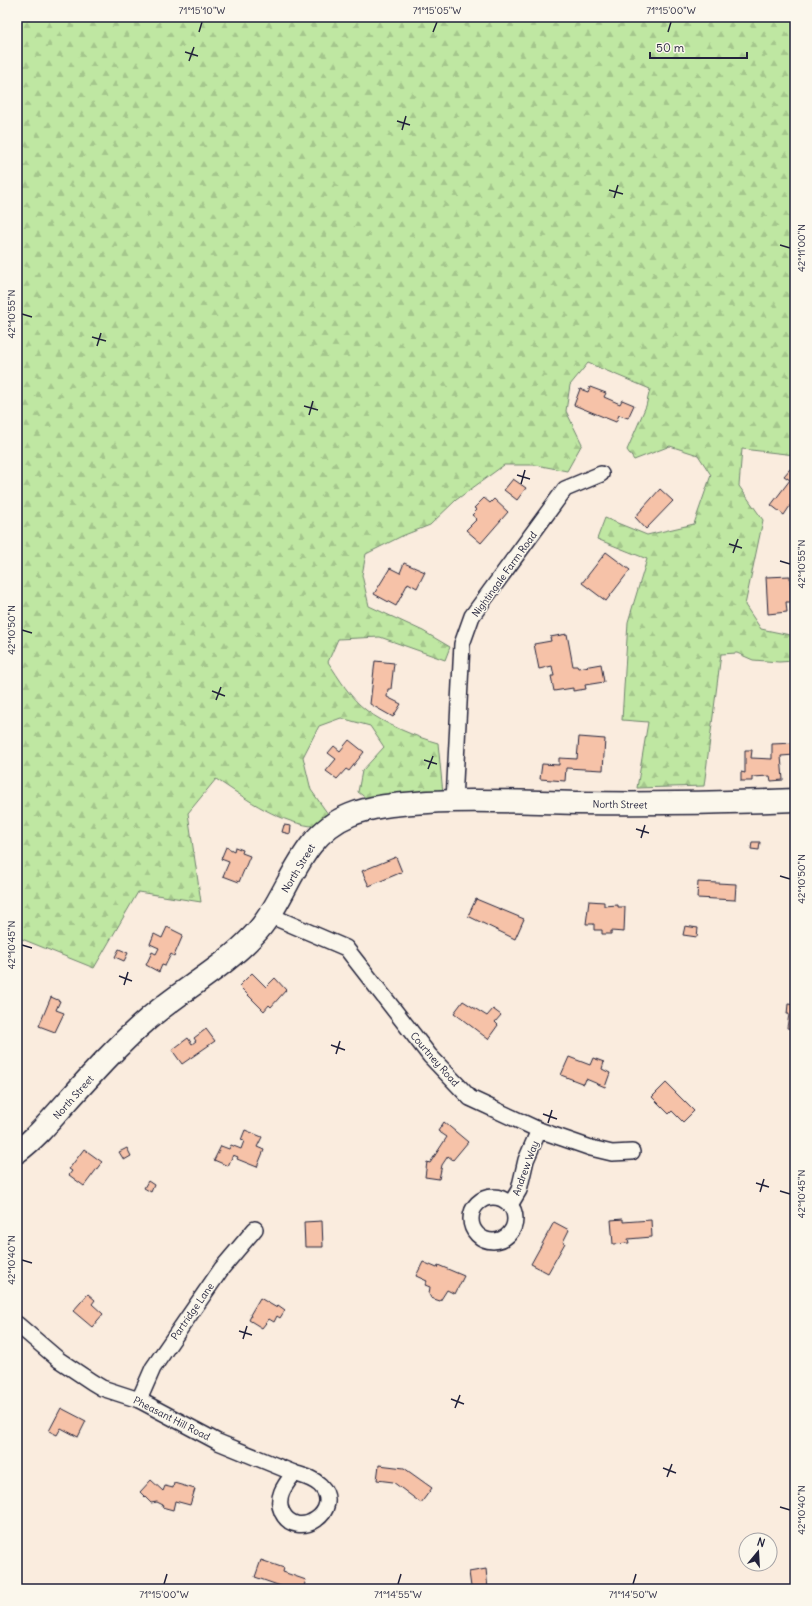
<svg xmlns="http://www.w3.org/2000/svg" width="812" height="1606" viewBox="0 0 812 1606" font-family="Delius,sans-serif">
<defs>
<pattern id="forest-firs" width="22" height="20" patternUnits="userSpaceOnUse"><rect width="22" height="20" fill="#bfe7a2"/><path d="M5 1l3.5 6h-7zM16 11l3.5 6h-7z" fill="#a4c68c"/></pattern>
</defs>
<rect width="100%" height="100%" fill="#faecde"/>
<filter id="ink" filterUnits="userSpaceOnUse"><feTurbulence type="fractalNoise" baseFrequency=".025" numOctaves="2"/><feDisplacementMap in="SourceGraphic" scale="8" xChannelSelector="R" yChannelSelector="G"/><feConvolveMatrix kernelMatrix="1 2 1 2 8 2 1 2 1" color-interpolation-filters="sRGB"/></filter>
<g filter="url(#ink)">
<path fill="url(#forest-firs)" stroke="#70846e" d="M17,17H795V455L742,449L739,486L763,520L745,605L761,629L795,636V661L779,662L753,660L737,653L721,654L704,786L637,788L648,722L622,720L628,622L647,559L597,539L605,518L647,535L694,524L711,475L698,455L670,446L634,460L627,450L646,406L650,389L588,363L570,385L566,411L582,444L567,471L536,465H504L456,500L430,525L402,536L366,554L362,575L369,606L423,631L450,647L445,660L380,637L338,639L328,662C339,678 350,698 366,710C384,724 416,737 438,743L443,793L371,802L358,792L362,771L384,747L370,726L341,718L319,726L303,757L311,790L328,814L319,827C280,824 248,800 216,779L188,813L201,902L138,892L94,968L17,937Z"/>
<g fill="#f6c2a8" stroke="#22223b">
<path d="M590,387L606,393L604,397L620,404L622,400L634,405L628,418L619,415L616,422L574,405L580,389L588,392Z"/>
<path d="M790,469L795,473V504L792,503L784,515L771,505L790,480L784,476Z"/>
<path d="M513,479L526,488L517,500L504,490Z"/>
<path d="M660,489L673,501L646,529L635,517Z"/>
<path d="M484,498L490,503L494,499L508,512L481,543L466,530L477,519L472,515L477,510L474,508Z"/>
<path d="M606,552L630,570L606,601L582,583Z"/>
<path d="M404,563L425,572L417,588L408,583L396,606L374,594L390,568L400,573Z"/>
<path d="M790,576L791,602H786L787,612L768,614L766,577Z"/>
<path d="M567,634L573,666H577L578,668L601,664L604,682L585,685L586,689L573,691V688L554,691L551,676H554L552,666L539,669L534,644L551,641L550,637Z"/>
<path d="M375,661L394,663L391,689H388L387,697L401,704L393,717L370,704Z"/>
<path d="M579,737L605,739L603,770L566,768L565,781L540,779L542,764L559,765V758L577,759Z"/>
<path d="M349,740L364,752L349,771L346,769L337,779L326,771L336,759L328,753L334,746L340,751Z"/>
<path d="M795,743V755L781,756L783,780L771,781L770,776L752,777V781H741V772L745,773V750H752L751,758L772,759V744Z"/>
<path d="M284,825L291,826L290,834L282,832Z"/>
<path d="M752,842H760L759,850L751,849Z"/>
<path d="M226,847L234,851L235,847L243,850L242,853L250,856L239,882L223,876L229,862L221,859Z"/>
<path d="M396,857L402,872L369,886L362,871Z"/>
<path d="M698,882L736,884L735,900L697,898Z"/>
<path d="M476,899L524,919L515,939L468,916Z"/>
<path d="M589,901L604,902V906L618,905V907H625L624,932L611,931V934H602V930H594V924H586Z"/>
<path d="M685,926L698,928L697,937L683,935Z"/>
<path d="M167,927L183,935L174,956L171,954L165,966L162,965L159,972L146,965L152,952L156,954L159,948L150,944L154,934L162,938Z"/>
<path d="M119,949L128,953L124,961L115,957Z"/>
<path d="M252,973L266,987L275,978L286,990L271,1007L269,1005L264,1011L239,986Z"/>
<path d="M51,997L60,1001L56,1010L64,1013L55,1032L39,1026Z"/>
<path d="M463,1001L487,1016L493,1009L501,1015L495,1022L498,1025L488,1039L454,1013Z"/>
<path d="M788,1004L795,1005V1029L787,1028L789,1014H787Z"/>
<path d="M206,1029L215,1041L182,1064L172,1050L188,1038L192,1044L196,1041L194,1038Z"/>
<path d="M569,1057L590,1065L593,1058L604,1062L602,1069L610,1073L605,1087L586,1079L584,1084L561,1075Z"/>
<path d="M666,1083L694,1111L683,1122L672,1111L669,1114L652,1097Z"/>
<path d="M444,1122L468,1142L453,1160L448,1156L442,1165L439,1179L425,1177L427,1162L430,1163L447,1137L438,1131Z"/>
<path d="M245,1130L262,1137L257,1147L264,1150L257,1167L237,1159L238,1157L233,1155L228,1166L214,1160L221,1146L229,1149L231,1145L241,1149L244,1141L241,1140Z"/>
<path d="M127,1148L131,1156L124,1160L119,1152Z"/>
<path d="M84,1149L102,1162L84,1186L69,1175L72,1171L69,1169Z"/>
<path d="M148,1181L154,1185L151,1192L144,1188Z"/>
<path d="M623,1219V1222L651,1220L652,1237L628,1239L629,1243L613,1244L611,1220Z"/>
<path d="M322,1221L323,1247H305L304,1222Z"/>
<path d="M554,1222L569,1230L563,1242L565,1243L548,1273L531,1264Z"/>
<path d="M423,1262L437,1268L438,1265L464,1276L455,1294L447,1290L440,1301L431,1298L429,1294L430,1287L425,1285L427,1281L416,1276Z"/>
<path d="M88,1294L95,1300L92,1304L103,1314L92,1327L73,1311Z"/>
<path d="M260,1298L277,1308L278,1305L285,1310L280,1318L277,1316L274,1322L269,1319L262,1328L249,1320L251,1316L250,1315Z"/>
<path d="M61,1408L86,1421L78,1437L61,1428L57,1435L49,1431Z"/>
<path d="M379,1465L404,1468L432,1488L421,1503L393,1482L377,1480Z"/>
<path d="M151,1480L163,1491L165,1486L173,1488L174,1483L195,1489L190,1505L175,1501L173,1510L162,1507L163,1505L157,1502L151,1503L140,1492Z"/>
<path d="M261,1560L284,1568L283,1572L306,1580L303,1589H289L255,1577Z"/>
<path d="M486,1569L488,1589H469L471,1587L469,1572Z"/>
</g>
<g fill="none" stroke-linecap="round" stroke-linejoin="round">
<g stroke="#22223b" stroke-width="18">
<g id="street">
<path d="M454,801L462,644L472,616L565,489L601,474"/>
<path d="M269,915L346,948L430,1056L470,1098L539,1130L591,1148L612,1153L632,1152"/>
<circle cx="493" cy="1219" r="22"/>
<path d="M510,1205L519,1190L526,1160L539,1130"/>
<path d="M17,1324L59,1360L92,1382L102,1388L139,1400L218,1442L294,1473"/>
<path d="M139,1400L153,1368L222,1268L255,1229"/>
<path d="M294,1473C303,1476 313,1478 320,1485C345,1510 297,1543 282,1512C275,1497 285,1485 294,1473Z"/>
</g>
</g>
<g stroke="#22223b" stroke-width="25">
<path id="secondary" d="M17,1152C36,1138 50,1121 66,1103C92,1074 118,1045 147,1020C181,990 222,969 253,936C290,898 296,837 350,815C374,805 402,804 428,802C477,799 527,802 576,803C649,804 722,803 795,800"/>
</g>
<use href="#street" stroke="#fbf7ec" stroke-width="15"/>
<use href="#secondary" stroke="#fbf7ec" stroke-width="22"/>
</g>
</g>
<path fill="none" stroke="#22223b" stroke-width="1.5" d="M199,32L202,22M433,32L437,22M668,32L671,22M185,52L198,56M189,61L194,47M397,121L410,125M402,130L406,116M609,190L623,194M614,198L618,185M780,245L790,248M22,314L32,317M92,337L106,341M97,346L101,333M304,406L318,410M309,415L313,401M517,475L530,479M521,484L525,470M729,544L742,548M733,553L738,539M780,561L790,564M22,630L32,633M212,691L225,696M216,700L221,687M424,760L437,764M428,769L433,756M636,829L649,833M641,838L645,825M780,876L790,879M22,945L32,948M119,976L132,981M124,985L128,972M331,1045L345,1050M336,1054L340,1041M543,1114L557,1119M548,1123L552,1110M756,1183L769,1187M780,1191L790,1194M760,1192L764,1179M22,1260L32,1263M239,1331L252,1335M243,1339L247,1326M451,1399L464,1404M455,1408L460,1395M663,1468L676,1473M667,1477L672,1464M780,1507L790,1510M164,1584L167,1574M398,1584L401,1574M633,1584L636,1574"/>
<g text-anchor="middle" stroke-width="3" stroke-linejoin="round" paint-order="stroke">
<g font-size="10" fill="#22223b" stroke="#fbf7ec">
<text transform="translate(504 574) rotate(-54)" y="4">Nightingale Farm Road</text>
<text transform="translate(620 804) rotate(1)" y="4">North Street</text>
<text transform="translate(298 868) rotate(-59)" y="4">North Street</text>
<text transform="translate(435 1059) rotate(49)" y="4">Courtney Road</text>
<text transform="translate(73 1097) rotate(-48)" y="4">North Street</text>
<text transform="translate(525 1168) rotate(-70)" y="4">Andrew Way</text>
<text transform="translate(192 1311) rotate(-55)" y="4">Partridge Lane</text>
<text transform="translate(172 1418) rotate(27)" y="4">Pheasant Hill Road</text>
</g>
</g>
<rect width="812" height="1606" fill="none" stroke="#fbf7ec" stroke-width="44"/>
<g transform="translate(758 1552) rotate(18)"><circle r="19" fill="#fbf7ec" stroke="#a4a2a5"/>
<path d="M0-3L7 15L0 10L-7 15Z" fill="#22223b"/>
<text y="-6" font-size="11" font-weight="bold" text-anchor="middle" fill="#22223b">N</text>
</g>
<path d="M650 52v6h97v-6" fill="none" stroke="#22223b" stroke-width="2"/>
<text x="656" y="52" font-size="12" fill="#22223b" stroke="#fbf7ec" stroke-width="3" paint-order="stroke">50 m</text>
<rect x="22" y="22" width="768" height="1562" fill="none" stroke="#22223b" stroke-width="1.5"/>
<g font-size="10" text-anchor="middle" fill="#22223b">
<text x="202" y="14">71°15'10"W</text>
<text x="437" y="14">71°15'05"W</text>
<text x="671" y="14">71°15'00"W</text>
<text transform="translate(801 248) rotate(-90)" y="4">42°11'00"N</text>
<text transform="translate(11 314) rotate(-90)" y="4">42°10'55"N</text>
<text transform="translate(801 564) rotate(-90)" y="4">42°10'55"N</text>
<text transform="translate(11 630) rotate(-90)" y="4">42°10'50"N</text>
<text transform="translate(801 879) rotate(-90)" y="4">42°10'50"N</text>
<text transform="translate(11 945) rotate(-90)" y="4">42°10'45"N</text>
<text transform="translate(801 1194) rotate(-90)" y="4">42°10'45"N</text>
<text transform="translate(11 1260) rotate(-90)" y="4">42°10'40"N</text>
<text transform="translate(801 1510) rotate(-90)" y="4">42°10'40"N</text>
<text x="164" y="1598">71°15'00"W</text>
<text x="398" y="1598">71°14'55"W</text>
<text x="633" y="1598">71°14'50"W</text>
</g>
</svg>
